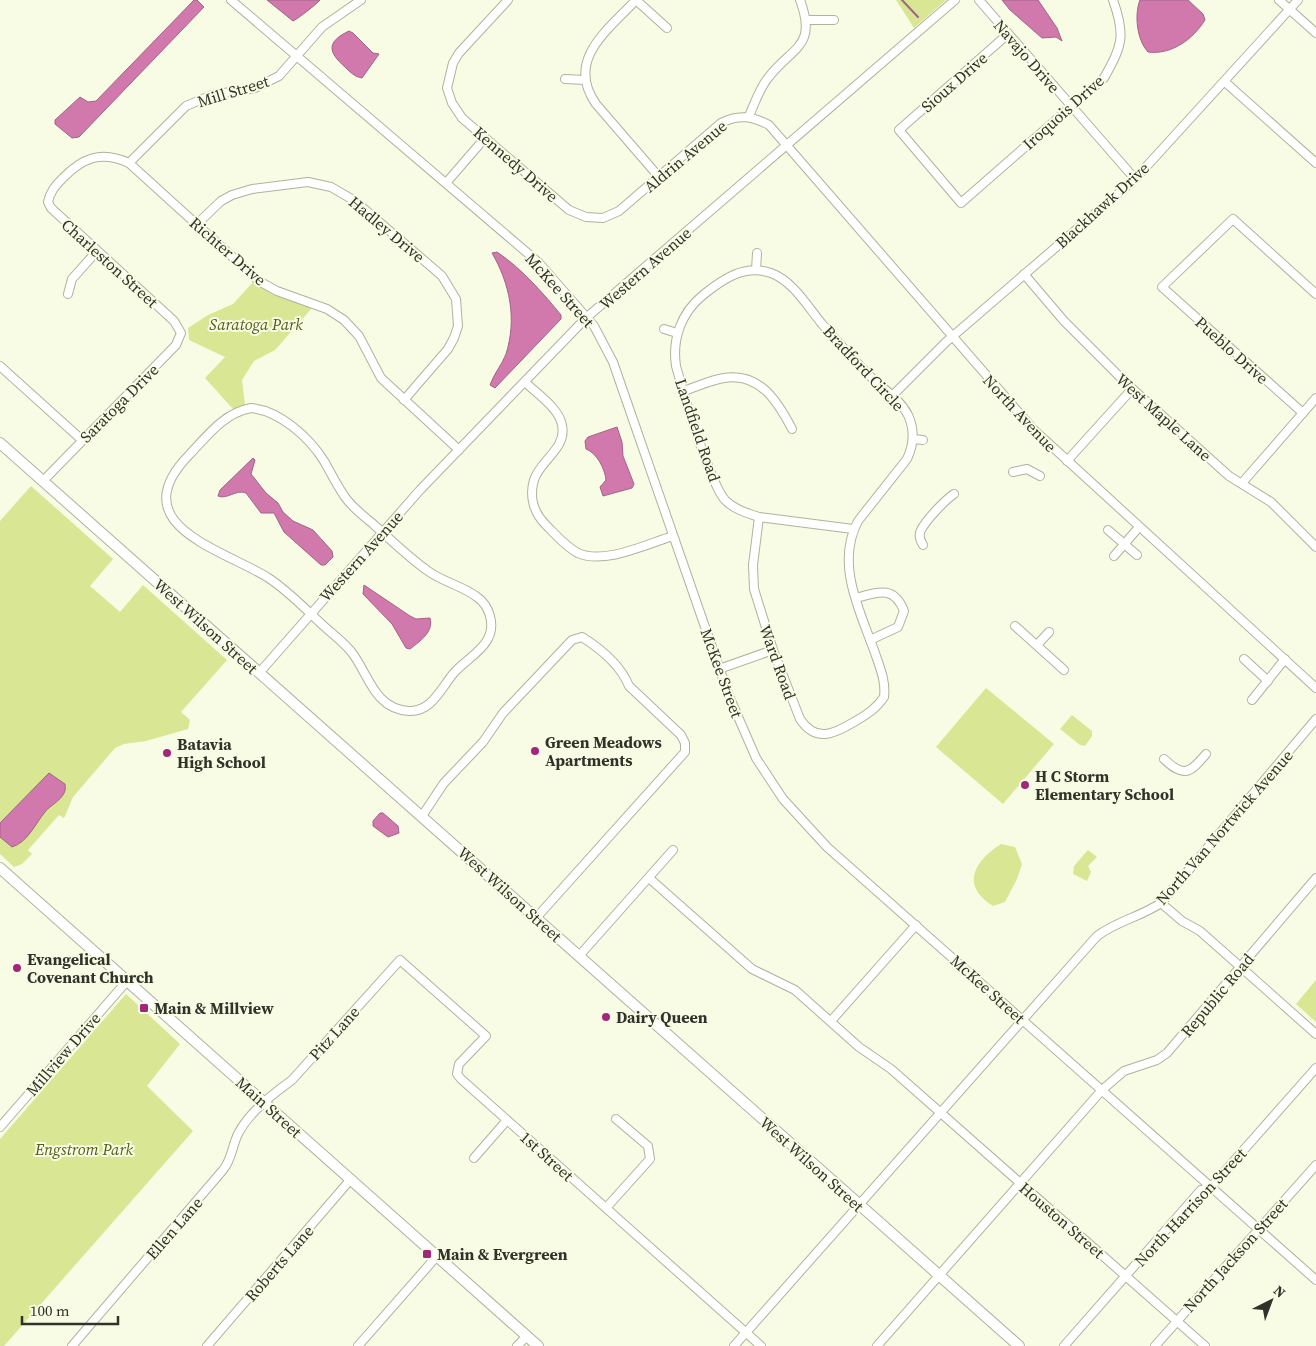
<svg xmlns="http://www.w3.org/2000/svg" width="1316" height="1346" viewBox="0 0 1316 1346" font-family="'Source Serif 4',serif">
<rect width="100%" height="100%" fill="#f8fce4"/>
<g fill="#d9e694">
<path d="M896,0H946L914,28Z"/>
<path d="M253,282L269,292L312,308L275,350L254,361L242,380L245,405L233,409L205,378L225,357L189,340L188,328L208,315L233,304Z"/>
<path d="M31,486L113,559L90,586L120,612L143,585L227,660L181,712L190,720L188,729L146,741L124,744L115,748L73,797L65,816L64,818L59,815L28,850L32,854L22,864L14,867L0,854V521Z"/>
<path d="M986,688L1054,744L1003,804L936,747Z"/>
<path d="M1072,715L1092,731V736L1085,746L1080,745L1060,729Z"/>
<path d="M1001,844L1015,847L1022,864L1017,879L1005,902L993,906C960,886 974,861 1001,844Z"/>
<path d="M1088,850L1097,857L1088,866L1091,872L1087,881L1073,874L1074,866Z"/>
<path d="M1316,980V1022L1296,1004Z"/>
<path d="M126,994L180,1044L147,1086L193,1131L4,1346H0V1139Z"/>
</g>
<g fill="#d179ad" stroke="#a16486">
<path d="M194,0H197L204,7L79,137L72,138L55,124V120L80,97L88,102L96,101Z"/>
<path d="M267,0H320C317,4 296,20 293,21Z"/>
<path d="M1002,0H1038L1057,28L1062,41L1056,37L1042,38L1010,10Z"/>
<path d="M1140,0H1188L1203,14L1205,20C1193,39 1172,55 1148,52C1137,40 1134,15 1140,0Z"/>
<path d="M349,31L353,33L373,53L379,54L362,78C355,77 350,72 345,67C328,52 326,42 349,31Z"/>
<path d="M497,252C521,268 543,293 561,315V319L495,388L490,385C494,373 502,365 506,354C517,319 510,284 492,253Z"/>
<path d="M617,427L622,442L623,456L634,484L632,488L603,496L600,487L606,480C605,469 597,453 586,449L585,441L588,437Z"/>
<path d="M253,458L255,460L251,474L266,493L278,503L283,512L293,521L313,530L332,551L333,557L325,565H321L284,532L274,513H261L246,493C236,489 227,500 218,496L220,490Z"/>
<path d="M364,585L410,616L416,619L430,618C434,632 420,641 410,649L406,648L392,624L363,594Z"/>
<path d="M49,773L65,784C68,798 51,804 45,812C35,824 28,842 12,847L0,837V823Z"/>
<path d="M380,813H383L398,826L399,833L388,837L373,826V821Z"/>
</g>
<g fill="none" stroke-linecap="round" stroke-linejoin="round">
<path stroke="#a16486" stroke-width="2" d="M902,0L918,17"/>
<g stroke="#aeb39c" stroke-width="10">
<g id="minor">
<path d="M231,0L538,262L594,326L613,362L729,696L756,758L783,799L827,847L1316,1280"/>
<path d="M508,0L459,53L453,63L447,88L452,103L462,118L569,210L586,217L603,218L619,211L721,123C739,114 752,116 769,125L1034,430L1316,688"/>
<path d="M636,0C608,30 565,60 596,104L659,177"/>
<path d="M636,0L667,28"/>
<path d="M979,0L1135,179"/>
<path d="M1279,0L1316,33"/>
<path d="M806,20H834"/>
<path d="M1008,34L899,130L961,203L1104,78C1122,46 1126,36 1113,0"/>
<path d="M565,79L585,80"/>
<path d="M1225,82L1316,163"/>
<path d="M749,116C755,103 759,89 768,78C791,47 818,48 800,0"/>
<path d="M129,163L186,106L212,95L255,88L279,76L322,27L361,0"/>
<path d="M446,183L485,138"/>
<path d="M196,225L221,201L232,195L252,189L308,182L331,187L355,201L442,276L456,299L458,326L454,338L448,349L404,400"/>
<path d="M756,270L757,253"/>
<path d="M1024,274L1064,321L1126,383L1229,476L1271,502L1316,547"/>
<path d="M68,294L72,279L97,251"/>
<path d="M664,329L677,333"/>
<path d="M0,366L82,440"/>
<path d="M525,382C537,394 559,408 562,425C567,449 540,460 534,480C529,497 534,513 546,525C556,535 566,547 578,553C604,565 647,544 673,536"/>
<path d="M683,391C697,387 710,380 724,378C760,372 778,402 792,429"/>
<path d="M892,396L946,342L1135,179L1298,0"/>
<path d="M251,408C280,411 309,437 324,461C331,473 337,486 345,497C352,507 362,515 372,523C390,539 408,557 428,571C443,582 463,586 477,597C483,601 488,609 490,616C498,645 468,656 453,674C440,690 431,712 409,711C375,709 369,676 353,654C346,644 336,637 326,628C307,611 289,591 267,577C219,548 121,524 190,454C208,435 224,413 251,408Z"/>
<path d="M1303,413L1162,287L1233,219L1316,294"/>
<path d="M913,439L923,440"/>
<path d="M1067,461L1132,389"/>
<path d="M1013,472L1027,469L1040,476"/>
<path d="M43,481L176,345L181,333L174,321L51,208L48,202C50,192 55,186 62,179C82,158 101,150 129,163L259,281L277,291L327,309L344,320L359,336L381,378L459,450"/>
<path d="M1242,483L1316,398"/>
<path d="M759,517L753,565L754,589L773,650L800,719C816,743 834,734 854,722C866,715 876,709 884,697C886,681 880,668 875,653C860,611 835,564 858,521L907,459C914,444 915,430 908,415C900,399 883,389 871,377C854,360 838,342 822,324C808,307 793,281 771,273C744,264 723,279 703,295C681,313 672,339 676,366C683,392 710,483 725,500C735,510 747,513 759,517L853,529"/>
<path d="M1108,530L1137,555"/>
<path d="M923,545C920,540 918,535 921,530C926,520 945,500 954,494"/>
<path d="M1114,556L1139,527"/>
<path d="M856,598C878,592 894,585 904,611L898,627L870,640"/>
<path d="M1015,626L1064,670"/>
<path d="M1037,645L1049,632"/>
<path d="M1244,659L1268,681"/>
<path d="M719,669L773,650"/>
<path d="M259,673L420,490L586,318L955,0"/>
<path d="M1252,700L1285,659"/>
<path d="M1164,759C1184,778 1190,773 1206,754"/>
<path d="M422,816L444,783L483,742L503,713L572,640L582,637C601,649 621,666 629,686L681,735L685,743V752L536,918"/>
<path d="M649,878L752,969L795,990L859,1047L891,1069L1205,1346"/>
<path d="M1161,903L1182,921L1200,931L1316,1034"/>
<path d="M579,956L673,850"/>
<path d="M831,1021L916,925"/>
<path d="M0,1127L127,981"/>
<path d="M474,1158L507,1120"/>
<path d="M606,1208L650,1159L648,1146L616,1119"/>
<path d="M72,1346L223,1170C232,1159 232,1146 238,1134C249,1112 273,1094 292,1080L400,960L486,1036L459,1064L457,1074L461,1079L761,1346"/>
<path d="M207,1346L351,1179"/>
<path d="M358,1346L437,1256"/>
<path d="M517,1346L527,1336"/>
<path d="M734,1346L1097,936C1117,921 1140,917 1161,903L1316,719"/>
<path d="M877,1346L1102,1090L1124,1071L1157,1060L1167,1053L1316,878"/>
<path d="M1064,1346L1201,1190L1211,1187L1316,1068"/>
<path d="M1155,1346L1316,1165"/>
</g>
</g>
<g stroke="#aeb39c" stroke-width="12">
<g id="major">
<path d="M0,443L1019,1346"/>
<path d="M0,868L538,1346"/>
</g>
</g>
<use href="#minor" stroke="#fff" stroke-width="8"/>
<use href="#major" stroke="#fff" stroke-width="10"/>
</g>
<g fill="#a3267a" stroke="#f8fce4" stroke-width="2">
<circle cx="535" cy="751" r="5"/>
<circle cx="167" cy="753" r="5"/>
<circle cx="1025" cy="785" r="5"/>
<circle cx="17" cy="968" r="5"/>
<rect x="139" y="1003" width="10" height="10" rx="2.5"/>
<circle cx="606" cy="1017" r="5"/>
<rect x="422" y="1249" width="10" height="10" rx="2.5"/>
</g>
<g text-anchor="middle" stroke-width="4" stroke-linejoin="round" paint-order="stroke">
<g font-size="16" fill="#31332a" stroke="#f8fce4">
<text transform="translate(1027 56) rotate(49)" y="6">Navajo Drive</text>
<text transform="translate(954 82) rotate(-41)" y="6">Sioux Drive</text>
<text transform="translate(233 91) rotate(-17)" y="6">Mill Street</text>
<text transform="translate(1063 112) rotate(-42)" y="6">Iroquois Drive</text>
<text transform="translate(685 156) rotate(-40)" y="6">Aldrin Avenue</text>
<text transform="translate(516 164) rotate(41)" y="6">Kennedy Drive</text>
<text transform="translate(1102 205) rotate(-42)" y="6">Blackhawk Drive</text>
<text transform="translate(387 229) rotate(40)" y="6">Hadley Drive</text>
<text transform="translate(228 251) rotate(41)" y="6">Richter Drive</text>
<text transform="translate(110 263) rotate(42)" y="6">Charleston Street</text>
<text transform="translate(645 268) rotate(-41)" y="6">Western Avenue</text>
<text transform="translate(560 290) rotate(48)" y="6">McKee Street</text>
<text transform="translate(1232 350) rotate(42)" y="6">Pueblo Drive</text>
<text transform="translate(864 368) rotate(47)" y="6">Bradford Circle</text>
<text transform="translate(119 403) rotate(-45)" y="6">Saratoga Drive</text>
<text transform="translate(1020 413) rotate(47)" y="6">North Avenue</text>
<text transform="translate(1164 417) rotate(42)" y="6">West Maple Lane</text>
<text transform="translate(698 430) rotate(71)" y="6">Landfield Road</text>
<text transform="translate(361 556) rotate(-48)" y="6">Western Avenue</text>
<text transform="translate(206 626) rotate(42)" y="6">West Wilson Street</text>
<text transform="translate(778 662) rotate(70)" y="6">Ward Road</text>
<text transform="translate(722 673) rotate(70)" y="6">McKee Street</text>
<text transform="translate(1224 827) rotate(-49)" y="6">North Van Nortwick Avenue</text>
<text transform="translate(510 894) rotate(42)" y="6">West Wilson Street</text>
<text transform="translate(988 989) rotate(42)" y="6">McKee Street</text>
<text transform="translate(1217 995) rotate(-50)" y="6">Republic Road</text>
<text transform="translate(334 1033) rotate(-48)" y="6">Pitz Lane</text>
<text transform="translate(63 1054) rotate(-49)" y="6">Millview Drive</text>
<text transform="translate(269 1107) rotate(42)" y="6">Main Street</text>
<text transform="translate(547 1156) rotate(42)" y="6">1st Street</text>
<text transform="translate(812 1164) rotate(42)" y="6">West Wilson Street</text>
<text transform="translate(1190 1207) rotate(-47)" y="6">North Harrison Street</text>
<text transform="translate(1062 1220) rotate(41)" y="6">Houston Street</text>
<text transform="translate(174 1228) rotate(-49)" y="6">Ellen Lane</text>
<text transform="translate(1235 1255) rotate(-48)" y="6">North Jackson Street</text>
<text transform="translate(279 1263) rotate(-49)" y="6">Roberts Lane</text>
</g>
<g font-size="16" font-style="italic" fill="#555d15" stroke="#f8fce4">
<text x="256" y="330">Saratoga Park</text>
<text x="84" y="1155">Engstrom Park</text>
</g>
<g font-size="16" font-weight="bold" fill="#31332a" stroke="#f8fce4" text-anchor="start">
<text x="545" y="748">Green Meadows<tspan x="545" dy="18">Apartments</tspan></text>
<text x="177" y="750">Batavia<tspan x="177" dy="18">High School</tspan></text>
<text x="1035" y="782">H C Storm<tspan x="1035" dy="18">Elementary School</tspan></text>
<text x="27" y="965">Evangelical<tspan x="27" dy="18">Covenant Church</tspan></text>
<text x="154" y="1014">Main &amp; Millview</text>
<text x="616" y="1023">Dairy Queen</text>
<text x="437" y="1260">Main &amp; Evergreen</text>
</g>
</g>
<g transform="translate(1271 1301) rotate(42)" stroke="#f8fce4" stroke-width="4" paint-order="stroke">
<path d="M0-4L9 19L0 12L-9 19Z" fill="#31332a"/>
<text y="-8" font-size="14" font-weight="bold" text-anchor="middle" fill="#31332a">N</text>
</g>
<path d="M22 1316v8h96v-8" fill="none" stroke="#31332a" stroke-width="2.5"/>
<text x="30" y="1316" font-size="15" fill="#31332a" stroke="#f8fce4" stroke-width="4" paint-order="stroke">100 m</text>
</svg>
